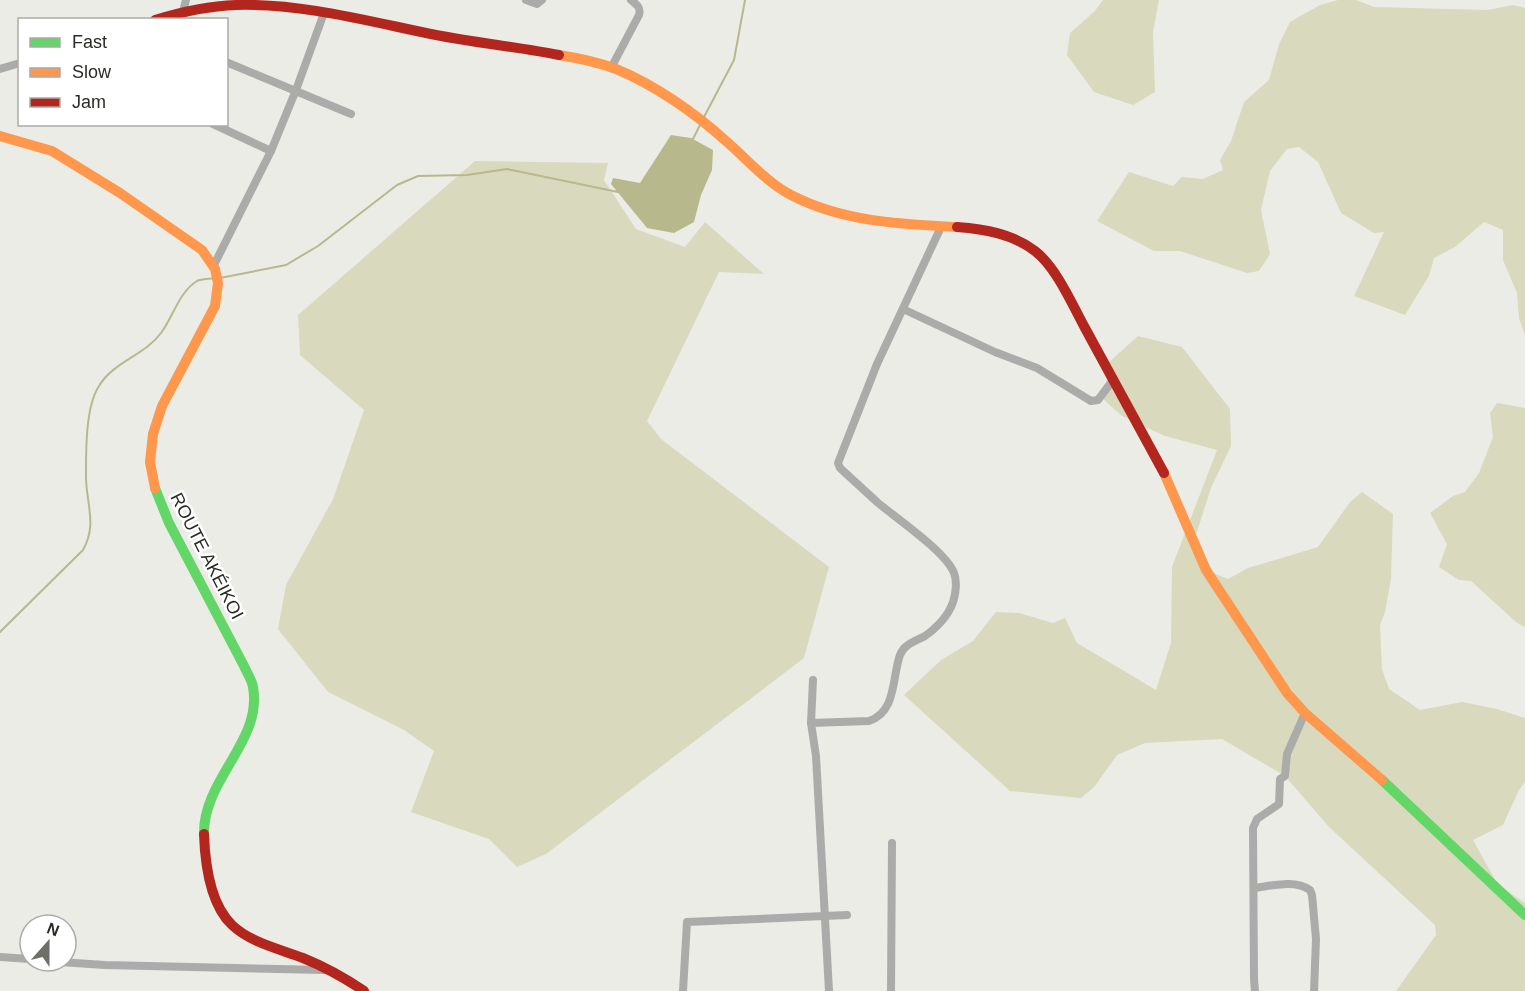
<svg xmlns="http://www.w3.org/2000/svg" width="1525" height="991" viewBox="0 0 1525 991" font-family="Arial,sans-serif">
<rect width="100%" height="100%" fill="#ecece6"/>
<g fill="#d9d9be">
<path d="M1103,0H1159L1153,32L1155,92L1133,105L1094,92L1067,55L1070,33L1094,12Z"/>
<path d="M1338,0H1356L1374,7L1488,10L1513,5L1525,8V335L1519,318L1517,293L1503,260V230L1484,222L1455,247L1434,258L1429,276L1405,315L1354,296L1384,232L1374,233L1341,213L1318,162L1299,147L1287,149L1270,171L1261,210L1270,254L1259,271L1247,273L1180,251H1154L1097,221L1129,172L1173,186L1182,177L1203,179L1223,170L1220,160L1231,141L1244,102L1269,80L1279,44L1290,22L1320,5Z"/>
<path d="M475,161L608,163L604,180L636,229L685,247L705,222L764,274L719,272L647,421L661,439L829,567L804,658L546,854L517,867L489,839L411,812L434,751L404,730L328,692L278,629L286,585L333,499L364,410L300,355L298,315Z"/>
<path d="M1138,336L1182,347L1230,409L1231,446L1211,488L1194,541L1206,570L1228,579L1248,568L1318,547L1350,502L1362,492L1393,514L1391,579L1385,612L1380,625L1382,669L1389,689L1420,710L1462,702L1497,709L1525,718V782L1519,790L1503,825L1473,840L1498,885L1525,903V991H1396L1436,935L1435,925L1329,827L1285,776L1222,739L1145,743L1117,755L1095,786L1081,798L1010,791L904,695L941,660L973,641L996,612L1019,613L1053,623L1065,618L1077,643L1156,690L1171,643L1172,567L1217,450L1165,436L1122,416L1104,400L1109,362Z"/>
<path d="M1497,403L1525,408V627L1517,623L1471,581L1459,580L1439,567L1447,544L1430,513L1453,496L1465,492L1479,473L1493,437L1490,413Z"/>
</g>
<path fill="#b8b88d" d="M671,135L691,138L713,150L712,170L701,195L694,222L674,233L647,228L611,184L613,178L640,183Z"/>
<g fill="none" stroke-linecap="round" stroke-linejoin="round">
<g stroke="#b8b88d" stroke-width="2">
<path d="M704,117L734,60L745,0"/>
<path d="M692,141L700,125"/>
<path d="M220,278L286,265L318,246L397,185L418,176L467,175L507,169L618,192"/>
<path d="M0,632L83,550C97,525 87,506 86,479C86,454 85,407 99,386C113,362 145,355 161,333C173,317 179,292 197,281C201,279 210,279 215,278"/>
</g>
<g stroke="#ababaa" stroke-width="8">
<path d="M526,0L537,4L542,0"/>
<path d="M183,12L186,0"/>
<path d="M226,62L351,114"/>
<path d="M611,68L639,15C641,7 637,5 631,0"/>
<path d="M0,69L20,63"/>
<path d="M213,124L271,151"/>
<path d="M214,265L271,151L296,90L324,13"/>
<path d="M903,309L995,352L1037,368L1091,401L1098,400L1113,380"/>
<path d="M813,680L811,723L816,756L829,991"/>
<path d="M811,723L869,721C897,712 892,676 900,655C904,644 916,641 925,636C934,630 945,619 950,609C955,600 958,583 954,573C946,552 896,518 877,502C865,491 852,479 840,468L838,463L877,364L941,227"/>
<path d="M1254,888C1271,886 1295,879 1310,890L1312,895L1316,939L1314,991"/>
<path d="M0,957L30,959"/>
<path d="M45,961L105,965L325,970"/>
<path d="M683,991L687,922L847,915"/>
<path d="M891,991L892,843"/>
<path d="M1255,991L1254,980L1253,828L1257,819L1279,804L1280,779L1285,776L1287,754L1305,713"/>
</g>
<g stroke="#63d668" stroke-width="10">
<path d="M155,488L169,523L244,666C247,673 252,680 253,687C263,741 203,779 204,834"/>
<path d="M1382,780L1525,915"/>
</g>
<g stroke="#ff974d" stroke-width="10">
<path d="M559,55C578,58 598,62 616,69C655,85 695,113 726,141C748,160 767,183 793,196C844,222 901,224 957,227"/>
<path d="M0,136L52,151L120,193L202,250L215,269L218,283L215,306L162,406L153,434L150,462L155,488"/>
<path d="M1164,473L1206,570L1287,693L1305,713L1382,780"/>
</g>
<g stroke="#b3261e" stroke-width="10">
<path d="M155,20C181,12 208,6 236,5C303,3 371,22 436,35C477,43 518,47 559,55"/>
<path d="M957,227C985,229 1013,234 1035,251C1056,267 1072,304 1085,328C1111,376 1137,424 1164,473"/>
<path d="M204,834C205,863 210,904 232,925C251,943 280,949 303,958C325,967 345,978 364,991"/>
</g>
</g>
<g text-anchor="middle" stroke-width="5" stroke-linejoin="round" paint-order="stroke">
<g font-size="18" fill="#2b2b26" stroke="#fff">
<text transform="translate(207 556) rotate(63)" y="6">ROUTE AKÉIKOI</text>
</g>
</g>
<rect x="18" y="18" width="210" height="108" fill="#ffffff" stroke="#aaaaa8" stroke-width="1.5"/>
<rect x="30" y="38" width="30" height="9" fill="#63d668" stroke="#aaaaa8" stroke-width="1.5"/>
<text x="72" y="48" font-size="18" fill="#2b2b26">Fast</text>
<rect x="30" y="68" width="30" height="9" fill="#ff974d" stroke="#aaaaa8" stroke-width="1.5"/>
<text x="72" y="78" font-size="18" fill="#2b2b26">Slow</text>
<rect x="30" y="98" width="30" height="9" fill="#b3261e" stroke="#aaaaa8" stroke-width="1.5"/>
<text x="72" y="108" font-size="18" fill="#2b2b26">Jam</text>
<g transform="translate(48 943) rotate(21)"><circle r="28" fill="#ffffff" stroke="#aaaaa8" stroke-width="1.5"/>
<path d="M0-4.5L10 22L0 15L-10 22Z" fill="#6f6f69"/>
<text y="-9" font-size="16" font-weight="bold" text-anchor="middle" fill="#2b2b26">N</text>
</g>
</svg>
